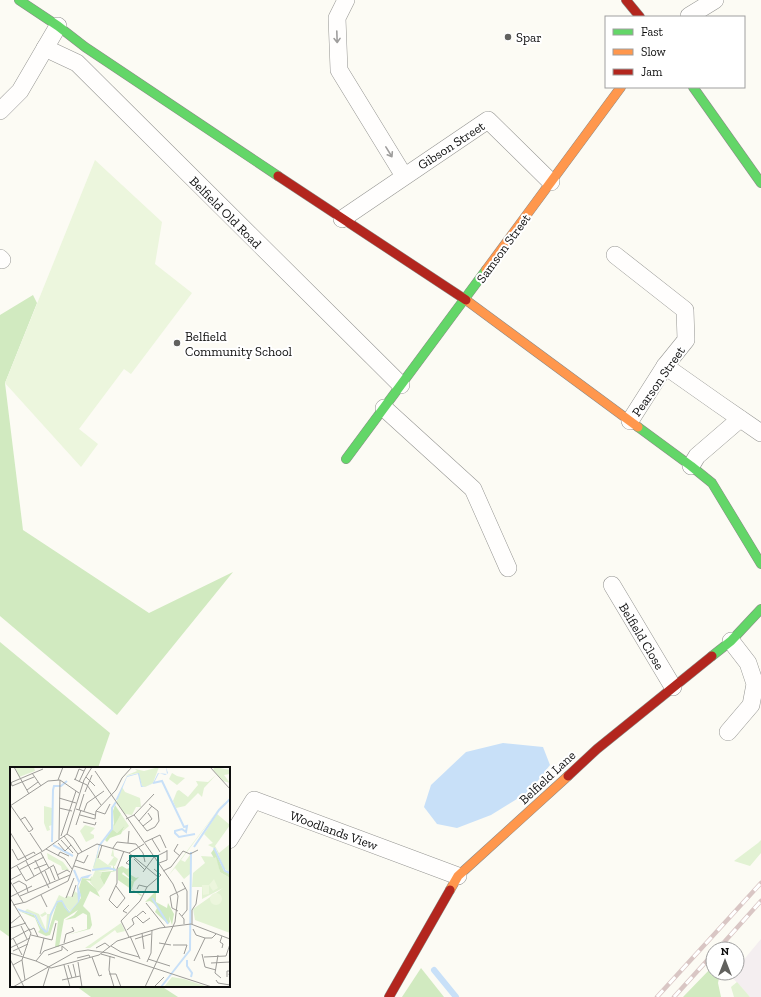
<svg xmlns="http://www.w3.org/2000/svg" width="761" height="997" viewBox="0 0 761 997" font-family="'Zilla Slab',serif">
<rect width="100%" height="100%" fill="#fcfbf4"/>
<path fill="#f4eef0" d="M761,939V997H750L731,976L733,973H737V968Z"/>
<g fill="#e2f2d3">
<path d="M761,840V853L750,866L734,861L758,843Z"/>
<path d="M737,982L750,997H734L731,987Z"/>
</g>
<g fill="#d1eac0">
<path d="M33,295L37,303L5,383L23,530L149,613L233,572L117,715L0,616V315Z"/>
<path d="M0,642L110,733L98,768H11V938L0,930Z"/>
<path d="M713,966V973H720L718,983L721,997H683Z"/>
<path d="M421,968L444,997H402Z"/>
<path d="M76,986H161L178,997H91Z"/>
</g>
<path fill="#ecf6dd" d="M95,160L162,222L155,264L192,293L131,374L124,369L79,429L98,444L81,467L5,383Z"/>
<path fill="#c8e0f8" d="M503,743L543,747L550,765L530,791L491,815L457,828L437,824L424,807L431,785L466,752Z"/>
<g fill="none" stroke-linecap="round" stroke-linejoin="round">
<path stroke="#c8e0f8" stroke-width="6" d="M434,970L456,997"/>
<g stroke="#959592" stroke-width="18">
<g id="street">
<path d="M346,0L337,18L339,70L404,176"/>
<path d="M689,16L715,0"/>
<path d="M45,48L77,63L401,385"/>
<path d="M0,111L20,91L58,26"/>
<path d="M342,219L488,120L551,182"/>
<path d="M615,255L685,310L686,340L665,366L630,421"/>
<path d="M0,258L2,260"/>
<path d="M665,366L719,404L761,433"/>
<path d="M384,408L473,489L508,568"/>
<path d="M691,466L697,456L740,419"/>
<path d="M612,585L673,687"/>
<path d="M728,732L751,705L755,684L748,663L731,641"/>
<path d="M229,840L254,800L458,876"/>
</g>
</g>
<g stroke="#8c8b88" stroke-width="10">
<g id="fast">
<path d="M19,0L58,26L85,47L278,176"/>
<path d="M693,87L761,183"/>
<path d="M638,427L691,466L712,483L761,564"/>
<path d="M346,459L486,270"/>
<path d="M712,656L731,641L761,609"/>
</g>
</g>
<g stroke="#8c8b88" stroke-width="10">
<g id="slow">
<path d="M486,270L621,87"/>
<path d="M466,300L638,427"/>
<path d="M450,890L458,876L568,776"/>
</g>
</g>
<g stroke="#8c8b88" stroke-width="10">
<g id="jam">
<path d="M626,0L640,17"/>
<path d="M278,176L466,300"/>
<path d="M568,776L597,749L712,656"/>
<path d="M389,997L450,890"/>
</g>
</g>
<use href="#street" stroke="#fffefd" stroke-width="17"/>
<use href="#fast" stroke="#63d668" stroke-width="9"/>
<use href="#slow" stroke="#ff974d" stroke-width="9"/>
<use href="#jam" stroke="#b3261e" stroke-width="9"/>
<g stroke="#d9c6c4" stroke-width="4.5">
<g id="rail">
<path d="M718,949L761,901"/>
<path d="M657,997L761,883"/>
<path d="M674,997L713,954"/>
</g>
</g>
<use href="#rail" stroke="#fff" stroke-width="3" stroke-dasharray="9" stroke-linecap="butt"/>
</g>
<defs><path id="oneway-shaft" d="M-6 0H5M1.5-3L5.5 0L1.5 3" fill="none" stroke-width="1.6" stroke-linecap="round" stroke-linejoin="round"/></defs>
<g stroke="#9f9e9d">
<use href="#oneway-shaft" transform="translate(337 37) rotate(88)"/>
<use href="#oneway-shaft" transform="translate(389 152) rotate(58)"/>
</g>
<g fill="#61615e" stroke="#fff" stroke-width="1.5">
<circle cx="508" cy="37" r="4"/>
<circle cx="177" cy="343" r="4"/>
</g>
<g text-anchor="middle" stroke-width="4" stroke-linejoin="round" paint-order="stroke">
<g font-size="13" fill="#0e0e0e" stroke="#fff" text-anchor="start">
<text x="516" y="42">Spar</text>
<text x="185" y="341">Belfield<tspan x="185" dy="15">Community School</tspan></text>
</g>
<g font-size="13" fill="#0e0e0e" stroke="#fff">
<text transform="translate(451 145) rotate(-33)" y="5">Gibson Street</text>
<text transform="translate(226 212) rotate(45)" y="5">Belfield Old Road</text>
<text transform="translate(503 248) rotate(-54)" y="5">Samson Street</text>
<text transform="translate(658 381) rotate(-55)" y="5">Pearson Street</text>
<text transform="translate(642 636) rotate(59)" y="5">Belfield Close</text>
<text transform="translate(547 777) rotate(-43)" y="5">Belfield Lane</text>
<text transform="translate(334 830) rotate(20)" y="5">Woodlands View</text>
</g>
</g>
<g transform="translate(10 767)">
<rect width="220" height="220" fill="#fcfbf4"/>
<path d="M5,0H24L25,4L9,10ZM149,0L143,16L135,20L132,19L128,6L115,9L127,4L125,2L134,4ZM205,0L220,3V7L214,8L220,16L213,14L203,3ZM162,6L167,9L175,11L167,18L159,12ZM206,8L194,21L192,30L188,26L175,39L166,41L163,34L167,24L169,23L178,30L188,18L186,14L198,15ZM112,20L115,25L130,31L131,40H126L122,48L115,47L106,36ZM220,27L171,93L175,95L180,88V107L174,112L165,101L158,109ZM34,39L42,41V58L39,59L40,63L37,64L34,56ZM103,44V58L111,47L119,59L112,65L115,58L107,66L102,62ZM207,47L220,58L205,79L209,86L220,77V106L214,101L206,82L198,78L203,76L194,67ZM75,58L85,61L80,66L84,68V71L76,75L70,64ZM103,81L104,89L108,92L105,99L98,98L101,99V103L88,105H92L90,110L94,118L88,125L80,115L85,104L83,100L89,82L88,91L98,98L104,90L101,89ZM37,86L53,95L59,103H52L51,99L38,92ZM191,89L207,90L210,105L220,111V166L185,153L183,142L213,121L192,132V120H182L183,106L195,96ZM64,124L69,127L68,135L60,144L54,138H45L37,165L32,160L26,148L14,145L17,142L29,147L36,163L37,147L32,150L30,148L35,145L33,142L37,147H40L49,128L55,131L57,129L62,130ZM111,156L115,164L107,166L105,163L80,181H75ZM162,210L174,212L198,220H154Z" fill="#e2f2d3"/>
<path d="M105,38L111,47L104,59L103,44ZM115,58L111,67L100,71L97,75L95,73L102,62L107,66ZM204,82L214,104L220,107V111L210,105L206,90L204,91L201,86ZM103,98L106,104L101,105L94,118L90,110L92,105L103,104ZM112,99L117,102L121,100V108L126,111L129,110L124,115L113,105L112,107L124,115L122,122L132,128L131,129L108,113V101ZM82,109L81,114L76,113L86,122L90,130L80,124L73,139L80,146L82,158L80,162L57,168L77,162V148L73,146L65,151L55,153L64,148L68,143L54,152L49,180H45L48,154L45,153L40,168L36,169L28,165L30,163L25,151L9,144L24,148L31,161L38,165L47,136L51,134L60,145L71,131L69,121L72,111L80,112ZM146,124V135L157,141L158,136L164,147L162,158L159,149L160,155L158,157L145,145L147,141L144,137L140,134L135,135Z" fill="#d1eac0"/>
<path d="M204,112L208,121L203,124L199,118V127L193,128L192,118H199ZM200 132a6 6 0 1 1 12 0a6 6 0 1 1-12 0Z" fill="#ecf6dd"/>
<path d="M156,0L158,6L157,7L155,8L149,6L144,16L135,20H131L128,7L117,10L108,32L105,34L117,9L129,6L132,19L135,20L143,16L148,6L157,7ZM89,78H90L82,107L78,111H72L68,119L71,128L69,135L59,146L54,140L52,135H48L41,149L38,165L35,166L31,161L24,148L9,144L7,141L26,148L32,160L37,164L40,147L47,134L52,133L59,145L68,135L67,119L69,114L71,110L82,107Z" fill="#c8e0f8"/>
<path fill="none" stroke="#c8e0f8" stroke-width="2" d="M143,16L152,14L174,60L177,59L176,65L172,62L165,64V66L169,70L185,67M42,75L43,23L44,19H51L57,14M43,78L63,89M89,79L102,62V41L106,35M184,80L209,43L220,32M204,81L215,104L220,106M64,103L69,115M82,103L98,101L106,103M142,131L158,157M177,193V199L182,206L181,210M151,220L180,183L181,85"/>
<path fill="none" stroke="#9d9c98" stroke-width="1" d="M4,0L19,27M200,0L220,22M85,4L163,117L168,129L165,155L135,220M22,6L31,19M76,10L85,19M64,12L77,18L91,38M48,13L53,0M65,13L69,2L74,4M1,15L2,19L24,10M69,15L76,0M0,16L33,2M17,23L28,15M75,25L82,8M49,31L66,36M0,39L38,14L50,13L69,26M1,39L19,65L23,62L15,50L10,53M49,41L62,44M66,42L85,48M69,43L74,27M74,44L77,36L94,24M86,44L95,47L100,37M70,48L85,52L86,44L106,23L112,11L122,0M124,48L137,64L145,60L149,54L148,44L139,37M116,52L124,48L144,27M129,54L142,39M73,55L85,58L86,55M66,58L71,43M133,59L142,52L138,46M0,65L17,93M20,66L32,84M57,67L63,71L72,85M51,69L66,24M49,72L50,13M142,72L150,85M51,73L63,86M135,75L150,68L156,81M48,76L55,84L61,78M118,76L119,64M168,77L164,84L170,89M103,81L107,75L126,77L133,86L135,95M2,82L8,93M36,82L55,92L62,102M31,86L39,101M119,86L148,110M68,87L87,77L119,86L134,77M48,89L50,85L59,89M145,90L157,84M88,91L92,78M124,92L135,103M8,93L24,85L25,87M25,93L39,121M66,93L74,96L78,88M16,94L24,109M149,96L157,93V83M120,98L116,96L122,90M7,99L16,114L44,98M44,99L49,112M64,99L81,104M40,101L45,113M0,102L33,84L57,67L74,13L82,0M24,102L37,97M9,103L34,90M35,104L40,116M153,104L161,100L173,84L180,87L188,83M133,105L144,90M47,108L57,103L60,105M0,113L11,107M0,114L13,135M172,115L177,124V143L172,149M3,117L9,114L16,118L18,125M106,119L115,131L107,141L99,133L107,116V102L114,84M127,122L129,118L137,120M31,128L37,140M10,129L60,108M0,130L22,119M62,130L66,118M0,131L21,166L12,193L3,198M56,131L64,111M136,136L155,160M3,138L16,135L58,114L68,87L54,69M168,144L162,141L160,129L176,121M117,146L113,144L119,138M169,146L174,152V157M127,149L133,144L136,147M0,157L11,148M182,157V143L186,137L188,123M11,159L17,172M0,161L16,156M183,162L186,168L195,171L184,194M20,163L24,161L28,170M117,163L124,157L122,152L126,149L133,156L140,151M132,166L134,182M21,168L42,173L46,156M120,169L130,192M212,169L210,175L213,177L212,181M119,170L111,154L130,134L137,120L151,108L144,102M3,171L12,188M195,171H202L206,167M125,172L141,167M0,173L20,162M54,176L56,167L64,164L62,160M149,176L161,178M163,178H177L174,187M101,179L111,185L129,190M0,181L20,171M86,181L95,176L100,180M3,184L18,177M0,186L26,194L41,201L89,188L107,174L150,161L181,157L220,172M30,187L34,171M91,187L105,191M192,187L195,200L206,203M38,188L52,183V179L58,184M208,188L205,206L211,211M100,189L99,203L104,220M82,190L89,209L92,208M194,190L216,189L220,177M67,191L79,188L80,190M0,192L14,220M138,192L160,199M12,193L15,213M26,194L34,184L83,167M68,195L72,220M137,195L141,186L142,163M201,196L220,195M63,197L66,210M54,198L60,220M58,198L62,211M99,207H106L111,220M217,210V204H220L219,208M52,213L70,209M206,213L208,216L220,218M3,220L65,185L78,183L98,186L202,220M33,220L39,201M144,220L154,210"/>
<path fill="#0f766e" fill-opacity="0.15" stroke="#0f766e" stroke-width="2" d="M120,89H148V125H120Z"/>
<rect width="220" height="220" fill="none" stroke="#0e0e0e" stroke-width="2"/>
</g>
<rect x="605" y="16" width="140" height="72" fill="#ffffff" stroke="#9f9f9f"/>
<rect x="613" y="29" width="20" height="6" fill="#63d668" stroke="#9f9f9f"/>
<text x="641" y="36" font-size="12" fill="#0e0e0e">Fast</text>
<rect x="613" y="49" width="20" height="6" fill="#ff974d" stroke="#9f9f9f"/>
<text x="641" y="56" font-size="12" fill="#0e0e0e">Slow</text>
<rect x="613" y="69" width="20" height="6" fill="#b3261e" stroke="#9f9f9f"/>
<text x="641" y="76" font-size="12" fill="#0e0e0e">Jam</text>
<g transform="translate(725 961)"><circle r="19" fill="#ffffff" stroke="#9f9f9f"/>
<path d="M0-3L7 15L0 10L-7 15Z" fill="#61615e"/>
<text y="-6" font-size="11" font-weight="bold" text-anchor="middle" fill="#0e0e0e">N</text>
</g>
</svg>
